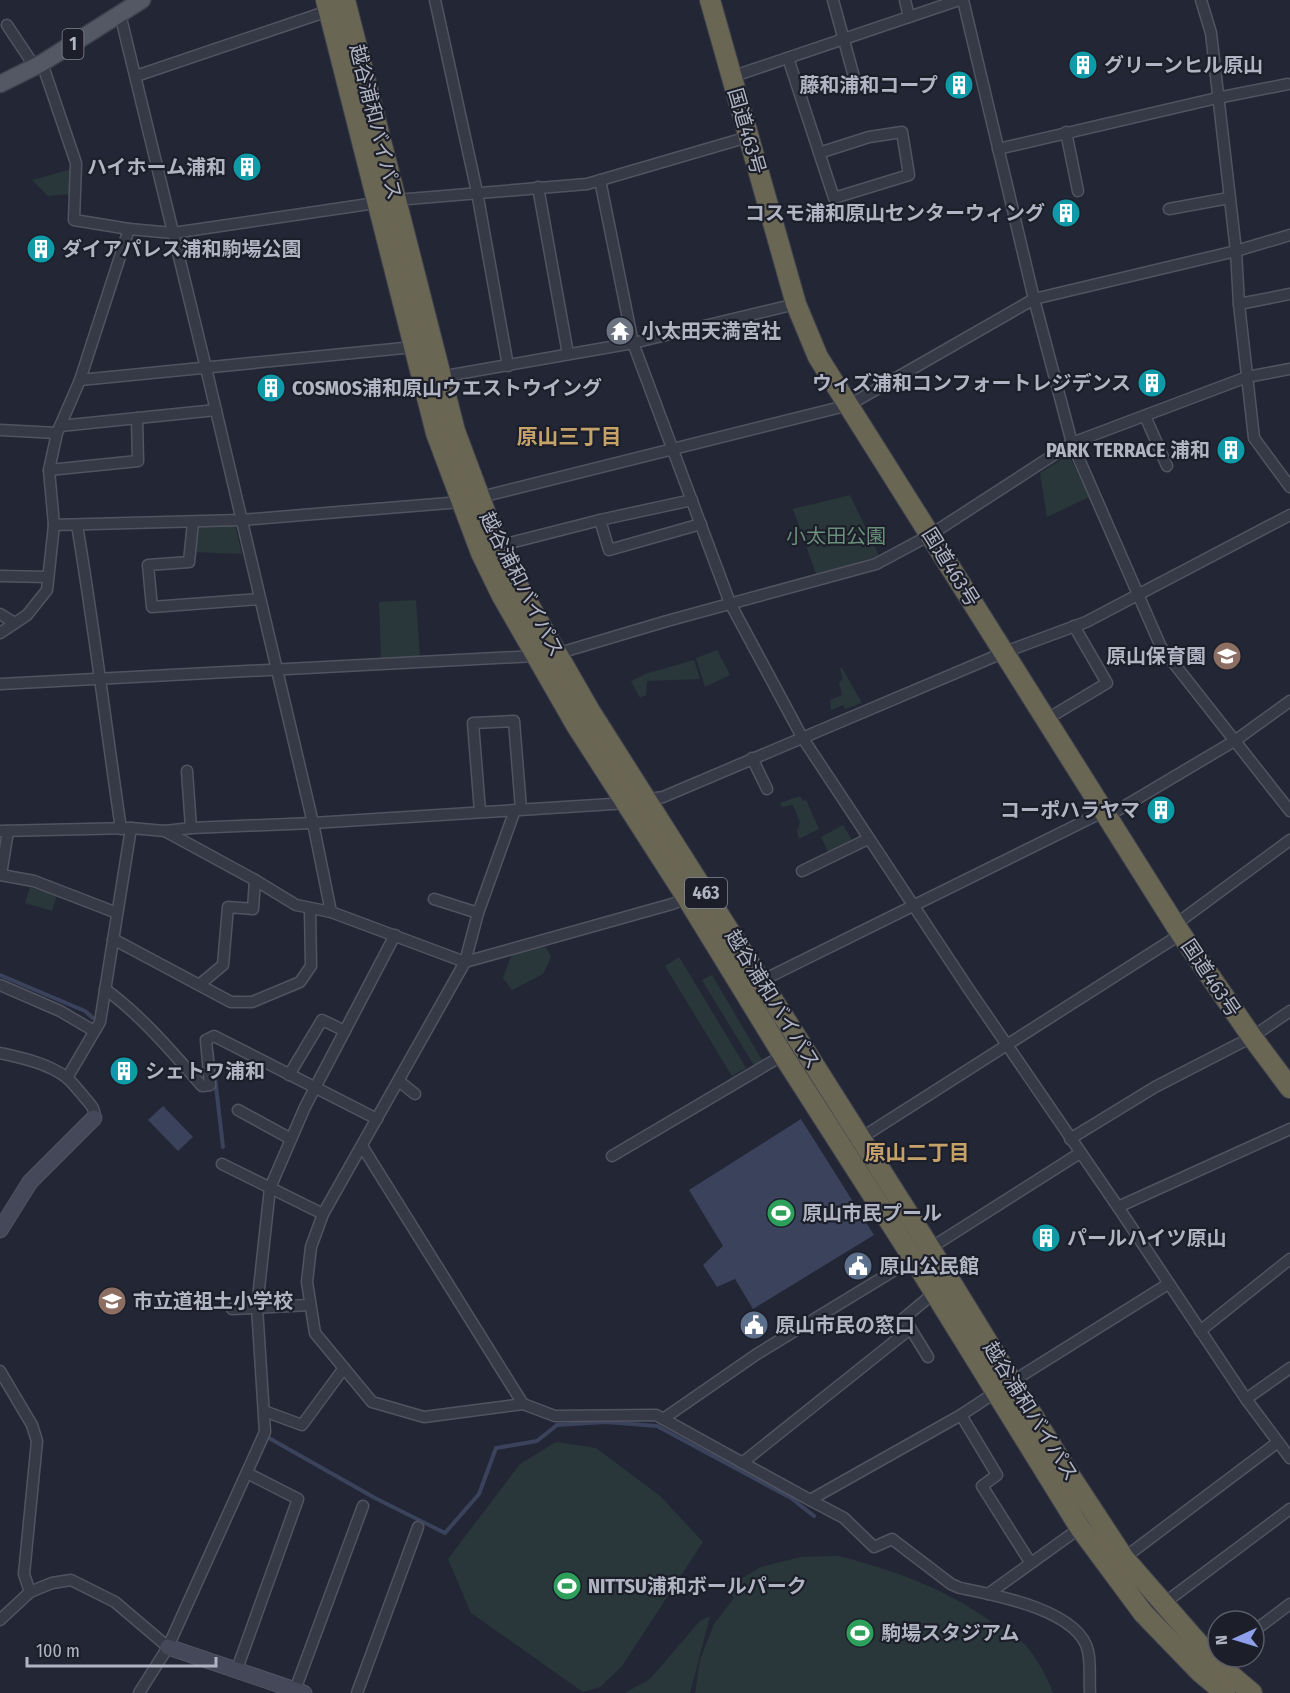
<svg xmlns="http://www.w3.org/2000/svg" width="1290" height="1693" viewBox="0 0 1290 1693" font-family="'Fira Sans Condensed','Noto Sans JP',sans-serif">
<rect width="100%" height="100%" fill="#232735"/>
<g fill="#29373a">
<path d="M72,169V194L48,196L32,180Z"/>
<path d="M1069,455L1089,497L1047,517L1040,473Z"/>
<path d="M850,495L879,556L816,574L793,509Z"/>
<path d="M235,525L242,554L192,552L195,526Z"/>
<path d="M416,600L420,657L381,660L379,602Z"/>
<path d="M717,650L730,675L705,687L696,658Z"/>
<path d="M694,660L700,679L647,681L646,695L640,698L631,681L645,674Z"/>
<path d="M840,668H842L862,703L845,709L843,705L831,710L830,700L842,695L839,682L843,680Z"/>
<path d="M800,796L803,801L806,800L819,829L799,839L797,832L800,822L793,805L782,807L780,803Z"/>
<path d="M843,825L853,842L829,854L821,837Z"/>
<path d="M30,887L57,895L52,911L25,903Z"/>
<path d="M546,947L551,957L543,974L512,990L503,978L512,954L515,951Z"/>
<path d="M679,957L746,1068L732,1076L665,966Z"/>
<path d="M712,975L763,1062L755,1067L702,980Z"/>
<path d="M556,1442L596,1448L660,1496L703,1542L622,1666L600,1687L583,1692L471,1613L448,1559L520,1464Z"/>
<path d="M839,1556C899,1572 944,1588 995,1624C1004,1630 1014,1635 1022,1642C1034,1652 1048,1679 1053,1693H695L700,1660L714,1624L734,1598L727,1587L761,1567L801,1557Z"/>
<path d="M710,1616L690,1693H625L650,1679L700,1621Z"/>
</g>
<g fill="#3a425c">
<path d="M163,1106L193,1137L178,1151L148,1120Z"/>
<path d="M801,1119L874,1235L753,1309L735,1279L717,1287L703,1265L723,1246L689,1190Z"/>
</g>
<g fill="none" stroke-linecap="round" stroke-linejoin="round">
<g stroke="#3a425c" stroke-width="4">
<path d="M0,975L85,1011L93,1018"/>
<path d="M212,1052L223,1147"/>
<path d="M269,1438L375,1498L445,1533L479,1494L496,1448L537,1441L557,1425L606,1422L657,1426L791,1498L814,1516"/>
</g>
<g stroke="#515460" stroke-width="13">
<g id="street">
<path d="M435,0L477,192L508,366"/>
<path d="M833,0L854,77"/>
<path d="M905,0L909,17"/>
<path d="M963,0L1034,299L1072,443L1161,647L1290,811"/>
<path d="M1201,0L1211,33L1236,251L1239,304L1254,438L1290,487"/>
<path d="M120,14L206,368L313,823L331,912L465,962L672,904L687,898"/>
<path d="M7,25L35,67"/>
<path d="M788,58L834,198L909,175L902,132L869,137L819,153"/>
<path d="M42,63L76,163L74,220L129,229L173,233L396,200L587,184L748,137"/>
<path d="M136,76L328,11"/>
<path d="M731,77L959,0"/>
<path d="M1066,132L1078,191"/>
<path d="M998,149L1217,98L1288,84"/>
<path d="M600,180L633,343L730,603L802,737L968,988L1118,1207L1246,1399L1290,1458"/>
<path d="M538,187L568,354"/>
<path d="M1169,209L1229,198"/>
<path d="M1239,304L1290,294"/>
<path d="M440,377L633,343L796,304"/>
<path d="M80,380L414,347"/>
<path d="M1145,416L1167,466"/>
<path d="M60,426L216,410"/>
<path d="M0,430L57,433"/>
<path d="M49,470L138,461L137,418"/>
<path d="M600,520L609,550L701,524"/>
<path d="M193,522L189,562L148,565L152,607L259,599"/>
<path d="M54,525L241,520L461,502L849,405L1034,299L1236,251L1290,235"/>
<path d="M77,525C94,626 106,727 121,829"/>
<path d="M498,546L600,520L692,500"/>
<path d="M0,576L48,577"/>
<path d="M0,614L15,623"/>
<path d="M0,633L27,615L47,590L54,525L49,470L57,433L80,380L129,229"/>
<path d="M556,654L667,621L876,564L930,535L1072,443L1247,377L1290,369"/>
<path d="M0,684L535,656"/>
<path d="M1047,719L1107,683L1074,626"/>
<path d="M752,758L767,789"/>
<path d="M187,771L191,828"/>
<path d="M644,800L663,797L1005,652L1086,622L1290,515"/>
<path d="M515,810L478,913L465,962L323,1214L311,1247L307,1282L315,1333L372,1402L424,1417L523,1404L555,1416L656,1415L810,1500L961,1415L996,1392"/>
<path d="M480,811L473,723L514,721L521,809"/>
<path d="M1108,816L1236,740L1290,701"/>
<path d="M0,831L131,828L165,831L191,828L313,823L628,803"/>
<path d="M8,831L1,875L34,881L117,913"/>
<path d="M165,831L255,880L296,905L331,912"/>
<path d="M802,871L868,839"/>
<path d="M434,899L478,913"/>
<path d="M1176,924L1290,840"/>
<path d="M113,939L231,1002H252L300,982L311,966L310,909"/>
<path d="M761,981L1105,811"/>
<path d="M0,985L60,1011L94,1031"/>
<path d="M199,985L223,965L228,907L253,909L255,880"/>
<path d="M105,989C142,1016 172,1052 202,1086L210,1085L206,1040L214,1036L377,1119"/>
<path d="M0,1053C22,1058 47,1063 66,1077C73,1083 79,1091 85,1098C90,1104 96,1109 94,1118"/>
<path d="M289,1075L322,1020L345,1031"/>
<path d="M67,1078L100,1022L131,828"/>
<path d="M399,1081L415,1094"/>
<path d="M238,1110L291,1139"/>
<path d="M861,1138L1181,934"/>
<path d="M1070,1139L1155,1087L1252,1037L1290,1011"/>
<path d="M362,1146L523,1404"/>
<path d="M612,1156L785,1054"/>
<path d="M222,1164L323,1214"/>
<path d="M1118,1207L1290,1129"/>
<path d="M232,1309L310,1305"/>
<path d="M1200,1331L1290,1259"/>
<path d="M928,1357L904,1318L934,1293"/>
<path d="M0,1371L32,1425L37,1441L24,1574L30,1592"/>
<path d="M1013,1381L1168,1284"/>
<path d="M1246,1399L1290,1368"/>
<path d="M264,1411L302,1425L344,1368"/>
<path d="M961,1415L997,1475L982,1486L1030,1562"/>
<path d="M663,1419L757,1354L913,1259L1080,1153"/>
<path d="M742,1463L910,1329"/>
<path d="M810,1500L844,1518L874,1547L892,1539L951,1584L960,1588C995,1595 1079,1610 1088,1651C1091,1664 1089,1680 1090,1693"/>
<path d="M1124,1558L1278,1442"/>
<path d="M988,1594L1080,1528"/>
<path d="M1163,1604L1290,1509"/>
<path d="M0,1620L30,1592L52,1583L71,1580L115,1602L168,1647"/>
<path d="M1254,1631L1290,1604"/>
<path d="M237,1669L298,1499L247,1473"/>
<path d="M295,1690L363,1506"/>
<path d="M139,1693L168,1647L265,1432L257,1307L270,1188L305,1107L395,935"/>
<path d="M357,1693L418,1527"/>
</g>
</g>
<g stroke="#515460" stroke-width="17">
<g id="secondary">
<path d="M0,1230L30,1182L94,1118"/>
<path d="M168,1647L304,1693"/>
</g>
</g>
<g stroke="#3f434f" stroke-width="19">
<path id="primary" d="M0,84L42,63L142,0"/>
</g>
<g stroke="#3e414d" stroke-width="22">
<g id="highway">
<path d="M326,0L436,433L481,553L502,596L576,725L687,898L783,1055L920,1269L1080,1528L1143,1613L1200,1672L1225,1693"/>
<path d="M345,0L455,431L498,546L513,577L590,711L930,1248L1067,1471L1124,1558L1214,1661L1252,1693"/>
<path d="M710,0L796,304L818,357L1181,934L1252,1037L1290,1088"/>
</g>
</g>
<use href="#street" stroke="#363a46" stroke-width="10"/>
<use href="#secondary" stroke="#454858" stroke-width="15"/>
<use href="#primary" stroke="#545865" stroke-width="16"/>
<use href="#highway" stroke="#6a6654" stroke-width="20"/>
</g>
<defs>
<g id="building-disc" transform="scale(1.5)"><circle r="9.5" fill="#0f9aa8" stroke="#1c1f2a"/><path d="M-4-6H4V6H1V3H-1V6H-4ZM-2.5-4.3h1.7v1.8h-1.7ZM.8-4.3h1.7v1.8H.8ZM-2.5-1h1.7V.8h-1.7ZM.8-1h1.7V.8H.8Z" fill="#fff"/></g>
<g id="temple-disc" transform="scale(1.5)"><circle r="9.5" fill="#6b7280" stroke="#1c1f2a"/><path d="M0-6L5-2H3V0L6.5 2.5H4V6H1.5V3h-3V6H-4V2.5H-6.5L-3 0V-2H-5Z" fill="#fff"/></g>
<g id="school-disc" transform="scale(1.5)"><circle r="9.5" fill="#8d6e63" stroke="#1c1f2a"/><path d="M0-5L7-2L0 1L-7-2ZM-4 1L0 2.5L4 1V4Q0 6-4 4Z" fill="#fff"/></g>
<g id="stadium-disc" transform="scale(1.5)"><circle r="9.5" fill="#2e9e5b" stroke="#1c1f2a"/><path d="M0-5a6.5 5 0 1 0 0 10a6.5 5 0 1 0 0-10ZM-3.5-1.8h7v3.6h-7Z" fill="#fff"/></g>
<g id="civic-disc" transform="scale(1.5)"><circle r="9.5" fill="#5c6f8a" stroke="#1c1f2a"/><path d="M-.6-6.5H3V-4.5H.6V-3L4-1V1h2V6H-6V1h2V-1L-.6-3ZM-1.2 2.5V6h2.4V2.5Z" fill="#fff"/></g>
</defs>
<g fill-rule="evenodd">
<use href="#building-disc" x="1083" y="65"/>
<use href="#building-disc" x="959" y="85"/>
<use href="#building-disc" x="247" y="167"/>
<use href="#building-disc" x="1066" y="213"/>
<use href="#building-disc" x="41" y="249"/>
<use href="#temple-disc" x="620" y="331"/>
<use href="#building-disc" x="1152" y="383"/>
<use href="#building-disc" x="271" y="388"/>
<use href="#building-disc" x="1231" y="450"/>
<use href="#school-disc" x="1227" y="656"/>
<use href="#building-disc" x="1161" y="810"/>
<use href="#building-disc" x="124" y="1071"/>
<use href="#stadium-disc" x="781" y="1213"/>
<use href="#building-disc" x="1046" y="1238"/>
<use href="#civic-disc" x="858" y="1266"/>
<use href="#school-disc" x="112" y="1301"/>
<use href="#civic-disc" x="754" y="1325"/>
<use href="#stadium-disc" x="567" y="1586"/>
<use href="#stadium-disc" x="860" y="1633"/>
</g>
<g text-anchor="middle" stroke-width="4.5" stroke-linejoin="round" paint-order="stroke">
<g fill="#1c1f2a" stroke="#848794" stroke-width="1.5">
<rect x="62.5" y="29" width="21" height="30" rx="4.5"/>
<rect x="685" y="878" width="42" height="30" rx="4.5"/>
</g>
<g font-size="18" font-weight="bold" fill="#b1b4c2">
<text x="73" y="50">1</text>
<text x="706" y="899">463</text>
</g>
<g font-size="20" font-weight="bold" fill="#b1b4c2" stroke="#1c1f2a" text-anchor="start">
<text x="1104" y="72">グリーンヒル原山</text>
<text x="938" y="92" text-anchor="end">藤和浦和コープ</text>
<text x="226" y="174" text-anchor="end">ハイホーム浦和</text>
<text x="1045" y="220" text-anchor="end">コスモ浦和原山センターウィング</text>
<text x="62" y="256">ダイアパレス浦和駒場公園</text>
<text x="641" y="338">小太田天満宮社</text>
<text x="1131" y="390" text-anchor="end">ウィズ浦和コンフォートレジデンス</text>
<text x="292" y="395">COSMOS浦和原山ウエストウイング</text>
<text x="1210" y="457" text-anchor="end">PARK TERRACE 浦和</text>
<text x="1206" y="663" text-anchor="end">原山保育園</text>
<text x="1140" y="817" text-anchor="end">コーポハラヤマ</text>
<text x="145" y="1078">シェトワ浦和</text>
<text x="802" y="1220">原山市民プール</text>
<text x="1067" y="1245">パールハイツ原山</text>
<text x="879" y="1273">原山公民館</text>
<text x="133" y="1308">市立道祖土小学校</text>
<text x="775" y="1332">原山市民の窓口</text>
<text x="588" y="1593">NITTSU浦和ボールパーク</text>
<text x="881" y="1640">駒場スタジアム</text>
</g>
<g font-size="20" fill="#b1b4c2" stroke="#1c1f2a">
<text transform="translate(376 122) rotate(76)" y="7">越谷浦和バイパス</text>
<text transform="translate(747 131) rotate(74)" y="7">国道463号</text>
<text transform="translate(951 567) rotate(58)" y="7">国道463号</text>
<text transform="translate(522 584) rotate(63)" y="7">越谷浦和バイパス</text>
<text transform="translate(1211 978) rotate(56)" y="7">国道463号</text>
<text transform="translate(773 999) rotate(58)" y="7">越谷浦和バイパス</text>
<text transform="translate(1031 1411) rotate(58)" y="7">越谷浦和バイパス</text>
</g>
<g font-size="20" fill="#6b8f7a" stroke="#1c1f2a">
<text x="836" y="543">小太田公園</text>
</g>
<g font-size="21" font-weight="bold" fill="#c4a269" stroke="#1c1f2a">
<text x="569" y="444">原山三丁目</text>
<text x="917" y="1160">原山二丁目</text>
</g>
</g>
<g transform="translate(1236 1639) rotate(266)"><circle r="28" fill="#1c1f2a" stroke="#585b67" stroke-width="1.5"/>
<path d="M0-4.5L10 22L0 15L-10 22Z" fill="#8ea0e9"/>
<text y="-9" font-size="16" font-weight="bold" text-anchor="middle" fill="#b1b4c2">N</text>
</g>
<path d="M27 1657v9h189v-9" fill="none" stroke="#b1b4c2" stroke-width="3"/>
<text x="36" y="1657" font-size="18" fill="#b1b4c2" stroke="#1c1f2a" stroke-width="4.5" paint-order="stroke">100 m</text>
</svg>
